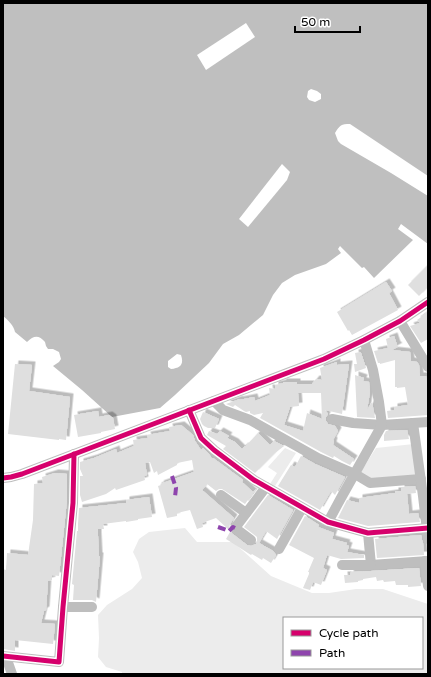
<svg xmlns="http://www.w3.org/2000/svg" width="431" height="677" viewBox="0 0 431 677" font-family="'Varela Round',sans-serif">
<defs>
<filter id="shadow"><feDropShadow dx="3.5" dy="-3.5" stdDeviation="0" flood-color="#0004"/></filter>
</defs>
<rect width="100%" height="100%" fill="#fff"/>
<g fill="#ececec" fill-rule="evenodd">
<path d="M414,444L418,475L372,479L360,473L376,448Z"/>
<path d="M285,448L296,453L275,486L270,484L277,473L268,467Z"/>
<path d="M185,528L197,542H233L271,576L312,593H329L356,589H383L428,604V674H122V672L106,667L98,657L99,638L98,615L107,605L132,589L142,578L138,562L133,552L139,539L149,532ZM284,618H422V668H284Z"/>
</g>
<path fill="#bfbfbf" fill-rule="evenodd" d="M3,3H428V176L350,124C341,124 340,125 335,133L338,141L341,144L391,173L428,196V244L401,224L398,229L413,240L374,278L364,267L362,268L340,246L338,249L341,253L326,264L295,275L282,283L273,295L263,315L239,335L223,344L209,363L175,395L160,408L112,417L82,390L53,366L59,362L61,359L59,352L53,349H48L46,346L45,342C39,335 34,335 27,342L15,332C14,326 8,320 3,316ZM311,89L317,91L321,94V99L315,102L309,100L307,97L308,91ZM177,354L181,355C184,364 181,368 171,369L168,367V361Z"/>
<g fill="#fff">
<path d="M246,23L255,37L206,70L197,55Z"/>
<path d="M282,164L290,172L287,180L248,227L239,219Z"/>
</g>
<g fill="#dfdfdf" fill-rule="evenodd" filter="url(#shadow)">
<path d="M428,265V287L419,296L408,285Z"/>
<path d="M386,282L392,291L389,293L398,310L352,335L349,330L348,331L337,312Z"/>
<path d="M428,312V339L421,343L410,326L420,323L417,320Z"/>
<path d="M394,336L397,345L399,346L392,350L410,352L411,361L417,362L419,365L420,376H426L428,388V415L388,418L387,411L394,410V407L408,405L405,387L397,388V387H395V360L380,364V363H378L374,351L388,348L386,339Z"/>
<path d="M360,352L361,353L366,368L355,372L354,364H357L355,353Z"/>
<path d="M337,362V365L349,364L342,414L325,410L328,414L326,417V421L328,424L335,426L338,431L333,440L334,441L333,445L354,459L350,465L342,461L334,456L333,458L321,452L260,418L263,413L254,415L250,413V411L246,412L244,411L235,405L233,407L226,404L240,399L239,400L254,397L255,401L270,395L269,388L275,389V385L283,383V382H297V384H312L316,379L322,380L320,368ZM298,393H321L322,419L307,413L303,431L284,425L290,407L299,406Z"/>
<path d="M15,364L32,365L29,391L70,397L66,440L59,439V440L8,434Z"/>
<path d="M355,375L364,378L363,381L369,382L370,392L367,410L372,402L375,418L357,417Z"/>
<path d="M98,411L99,417L109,415L113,418L115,429L101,432V433L78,437L74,415Z"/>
<path d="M203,412L219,419L215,428H208L204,426L202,424L200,419Z"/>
<path d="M181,425L193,435L195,441L201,450L203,448L209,454L212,459L213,458L243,480L242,482L253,492L256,489L245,504L222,489H219L216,491L207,484L202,490L234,518L230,524L229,530L216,518L202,523L203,527L197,529L190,510L177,513V516L167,518L158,486L161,485L160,484L194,472L192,460L177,463V465L158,475L157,471L154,473L150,462L145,463L147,475L144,476L145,480L116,490L115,488L106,494L82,502L80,495V476H83L80,469V462L94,458L116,449L117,453L134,446L133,440L148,438L147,435L170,431L169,427Z"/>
<path d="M407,430L409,439L384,441V435L386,431Z"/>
<path d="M209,431L217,434L220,431L229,436L227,438L235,442L242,449L245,446H246L258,433L270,445L274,441L284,446L275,453L255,473L223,449L226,446L207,435Z"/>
<path d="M301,456L315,464L345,477L335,495L331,491L320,510L278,486L291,465L295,467Z"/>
<path d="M55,473L67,474V500L59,576L52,575V580L48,581L46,610L44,611L41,623L55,624L53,644L15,640V651L3,649V569L6,570L7,553L28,555L33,520L34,484L43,483L42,477Z"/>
<path d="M415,486L416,493L407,494L409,514L418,513L420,522L368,526L338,518L347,500L359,503V498L395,493V491H401V487Z"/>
<path d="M268,495L293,510L277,539L266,531L259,543L273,551L276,555L271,563L263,558L262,560L252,554L251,555L226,539L230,532L247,545L251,546L256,544L257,541V537L244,527Z"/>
<path d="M149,497L152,517L138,519V520L126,522V521L103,524L104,529H98V536L99,556H100L96,602L92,600H73L74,585L72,584L77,531H78V524L79,508L126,503V500Z"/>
<path d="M305,516L319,525L318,527L334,533L332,539L347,543L346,545L349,546L347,552L364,555V558L341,559L327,555L323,568L327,570L321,585L313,582L310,590L303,588L309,574V572H308L314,558L289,545Z"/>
<path d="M421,535L422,540L423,543L424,555L377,558L375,539Z"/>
<path d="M419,568L421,586L408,587V585H396L395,581L384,582L383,580L377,581L376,577L363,579V580L358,581V582L345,583L344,575H350L351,572L371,571Z"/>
</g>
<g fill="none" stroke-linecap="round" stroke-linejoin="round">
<g stroke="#bebebe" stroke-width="10">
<path d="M400,321L428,367"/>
<path d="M214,401L223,410L250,420L318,458L355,474L370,483L421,479"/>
<path d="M189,410L201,438L214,450L254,480L328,522L368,533L428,528"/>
<path d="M332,419L353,423L382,425L428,422"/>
<path d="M413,423L423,496L428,539"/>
<path d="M3,478L11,477L22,474L324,359L364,340L400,321L428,302"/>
<path d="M221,495L246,513"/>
<path d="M328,522L341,498L382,425L379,402L373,370L364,340"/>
<path d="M368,533L371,565L428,561"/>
<path d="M251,540L235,528L266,487"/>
<path d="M279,549L302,508"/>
<path d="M425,561L428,586"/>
<path d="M342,565H371"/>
<path d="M63,607H92"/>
<path d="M3,656L59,662L63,607L73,503L74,454"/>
<path d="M6,657L12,674"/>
</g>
<g stroke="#8e44ad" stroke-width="4" stroke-dasharray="8 4" stroke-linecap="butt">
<path d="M172,476L176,488L175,497"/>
<path d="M218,527L229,531L233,527L235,528"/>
</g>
<g stroke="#fff" stroke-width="8">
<g id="cycleway">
<path d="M189,410L201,438L214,450L254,480L328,522L368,533L428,528"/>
<path d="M3,478L11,477L22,474L324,359L364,340L400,321L428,302"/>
<path d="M3,656L59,662L63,607L73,503L74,454"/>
</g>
</g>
<use href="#cycleway" stroke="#d6006c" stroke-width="5"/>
</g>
<rect width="431" height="677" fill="none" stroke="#000000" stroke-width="8"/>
<rect x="283" y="617" width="140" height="52" fill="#ffffff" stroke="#999999"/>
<rect x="291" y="630" width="20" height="6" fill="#d6006c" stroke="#999999"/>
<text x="319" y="637" font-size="12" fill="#000000">Cycle path</text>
<rect x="291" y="650" width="20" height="6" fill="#8e44ad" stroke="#999999"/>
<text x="319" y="657" font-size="12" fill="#000000">Path</text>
<path d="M295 26v6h65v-6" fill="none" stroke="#000000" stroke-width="2"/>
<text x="301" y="26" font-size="12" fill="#000000" stroke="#ffffff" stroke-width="3" paint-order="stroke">50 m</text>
</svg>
